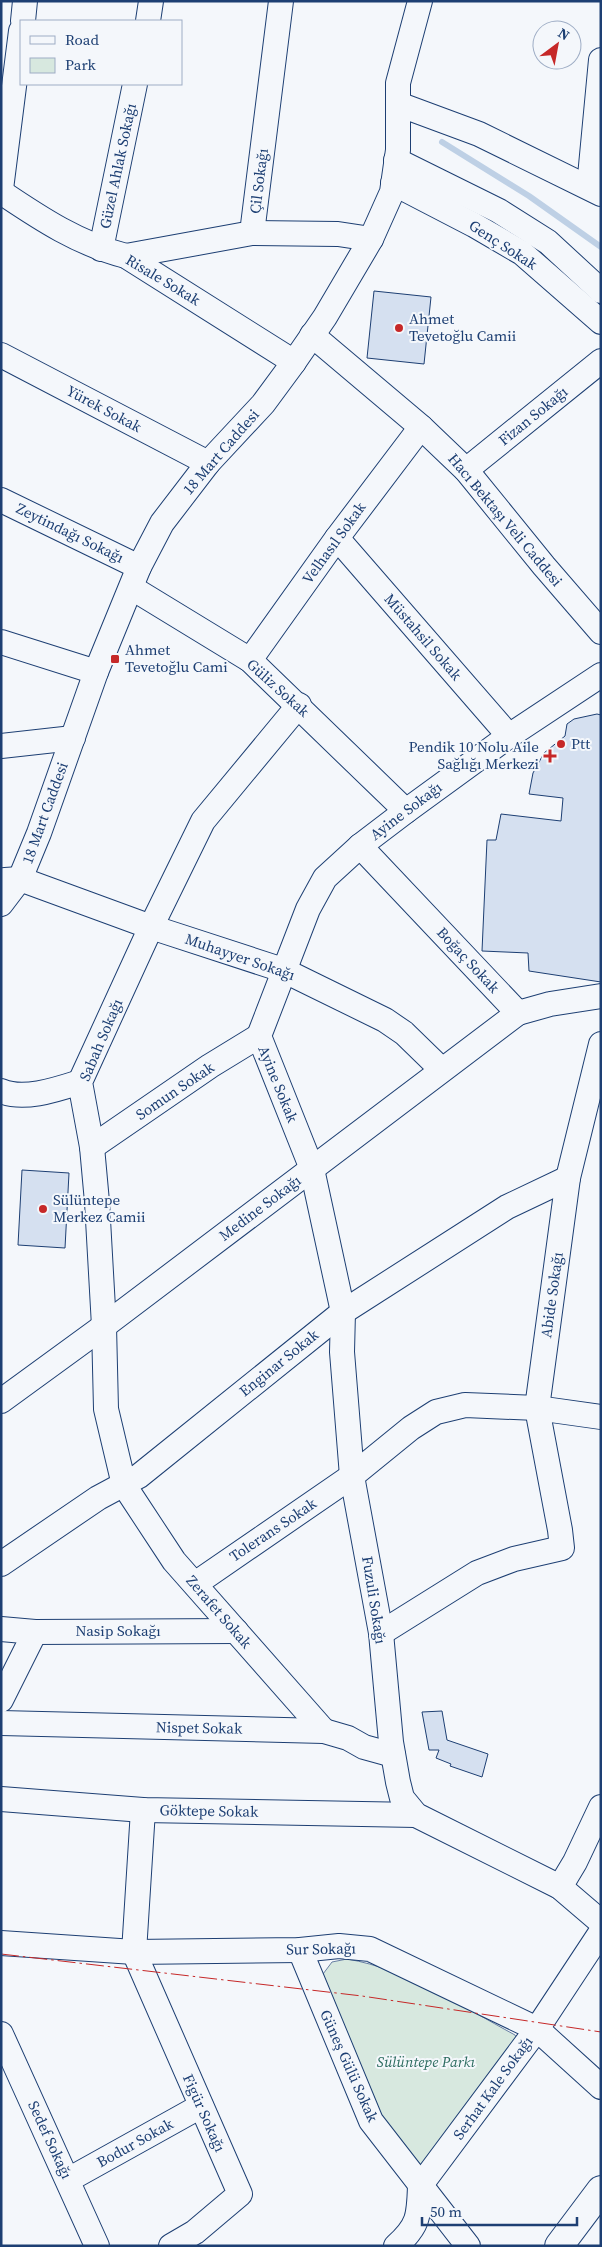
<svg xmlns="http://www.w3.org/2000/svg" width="602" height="2247" viewBox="0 0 602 2247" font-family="'Source Serif 4',serif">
<rect width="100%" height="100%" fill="#f4f7fb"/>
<path fill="#d7e8df" stroke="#687fa3" d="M347,1959C407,1969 461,2006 515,2035L518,2041L423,2171L375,2112L323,1974L332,1962Z"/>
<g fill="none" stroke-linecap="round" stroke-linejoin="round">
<path stroke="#bed0e5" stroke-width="6" d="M442,142L529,196L601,247"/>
</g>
<g fill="#d5e0f0" stroke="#1d3f73">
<path d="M374,291L431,297L424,364L367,358Z"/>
<path d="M597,714L601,715V982L529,971L528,953L482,951L487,840H496L501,814L561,821L563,798L529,794L533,773L544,753L565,736L567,724L574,719Z"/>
<path d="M22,1170L69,1173L65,1248L18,1245Z"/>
<path d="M442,1711L447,1740L488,1754L482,1777L450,1766L451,1764L436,1758L439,1750H429L422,1712Z"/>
</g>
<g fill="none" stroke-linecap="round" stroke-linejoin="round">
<g stroke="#1d3f73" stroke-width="26">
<g id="minor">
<path d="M23,21L25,1"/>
<path d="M148,21L151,1"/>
<path d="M398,104L479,134L601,194"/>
<path d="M396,160L499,211L548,242L601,291"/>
<path d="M393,183L474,225L522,253L601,322"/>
<path d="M589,187L601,60"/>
<path d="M1,189L21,31"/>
<path d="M1,192C41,219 79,244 126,256L294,362"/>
<path d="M252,233L338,234L371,239"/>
<path d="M101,249L135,84"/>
<path d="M126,256L252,233L281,1"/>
<path d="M312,335L421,427L466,470L544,566L601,632"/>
<path d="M1,355L208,463"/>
<path d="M466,470L601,361"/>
<path d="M1,500L139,567"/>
<path d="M337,538L509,736"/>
<path d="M132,588L250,660L406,811"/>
<path d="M1,642L96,672"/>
<path d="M250,660L337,538L421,427"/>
<path d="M601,675L509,736L406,811L360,846L325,878L308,909L259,1036L312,1169L343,1312L342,1352L352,1476L381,1633L391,1742L398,1782L402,1798L416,1815L560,1887L601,1922"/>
<path d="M299,705L203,821L151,927L80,1082L92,1147L97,1202L104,1326L106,1409L124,1485L174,1561L324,1731"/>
<path d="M1,746L73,738"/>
<path d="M360,846L518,1013L550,1004L601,996"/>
<path d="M5,880L20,879L151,927L283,970L385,1020L404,1033L441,1069"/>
<path d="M1,904L20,879L39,833L96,672L139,567L162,523L208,463L263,404L294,362L325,317L371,239L392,192L398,150V83L420,1"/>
<path d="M1,1091C24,1101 58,1089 80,1082"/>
<path d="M92,1147L210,1066L259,1036"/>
<path d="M1,1401L104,1326L518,1013"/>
<path d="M1,1564L98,1498L139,1476L343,1312L507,1207L568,1178"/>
<path d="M195,1584L352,1476L411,1428L436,1412L465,1405L537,1408L601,1417"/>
<path d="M1,1629L35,1632L236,1631"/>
<path d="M381,1633L477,1573L514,1559L562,1548L560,1530L537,1408L568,1178L601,1044"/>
<path d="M1,1700L35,1632"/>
<path d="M1,1723L324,1731L348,1738L364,1747L393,1755"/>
<path d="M1,1799L143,1810L416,1815"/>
<path d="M143,1810L134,1952L240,2194L195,2232L171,2246"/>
<path d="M560,1887L575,1862L601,1807"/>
<path d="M1,1943L134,1952L300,1950L339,1946L370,1949L537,2029L601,2087"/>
<path d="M300,1950L371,2121L468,2246"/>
<path d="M1,2034L97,2246"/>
<path d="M68,2180L201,2106"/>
<path d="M396,2246C419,2226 419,2215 420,2186L537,2029L601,1932"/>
</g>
</g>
<g stroke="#1d3f73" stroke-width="30">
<path id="major" d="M559,2246L601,2190"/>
</g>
<use href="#minor" stroke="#f4f7fb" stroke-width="24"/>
<use href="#major" stroke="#f4f7fb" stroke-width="28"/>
<path stroke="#c62828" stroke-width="1" stroke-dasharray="18 4 2.5 4" stroke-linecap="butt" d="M1,1954L362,1996L601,2032"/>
</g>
<g fill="#c62828" stroke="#f4f7fb" stroke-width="2">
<circle cx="399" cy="328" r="5"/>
<rect x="110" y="654" width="10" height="10" rx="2.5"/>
<circle cx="561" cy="744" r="5"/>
<path d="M547.5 748.5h5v5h5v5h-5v5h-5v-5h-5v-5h5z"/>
<circle cx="43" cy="1209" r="5"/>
</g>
<g text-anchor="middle" stroke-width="4" stroke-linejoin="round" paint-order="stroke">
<g font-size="15" fill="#1d3f73" stroke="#f4f7fb">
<text transform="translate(118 166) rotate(-78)" y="5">Güzel Ahlak Sokağı</text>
<text transform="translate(259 181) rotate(-83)" y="5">Çil Sokağı</text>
<text transform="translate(503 245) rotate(33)" y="5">Genç Sokak</text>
<text transform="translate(163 280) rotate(31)" y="5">Risale Sokak</text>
<text transform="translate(104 409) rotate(28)" y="5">Yürek Sokak</text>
<text transform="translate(533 416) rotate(-39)" y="5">Fizan Sokağı</text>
<text transform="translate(221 452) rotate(-49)" y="5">18 Mart Caddesi</text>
<text transform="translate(505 520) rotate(50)" y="5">Hacı Bektaşı Veli Caddesi</text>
<text transform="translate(70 533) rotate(26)" y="5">Zeytindağı Sokağı</text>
<text transform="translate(334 543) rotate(-54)" y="5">Velhasıl Sokak</text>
<text transform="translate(423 637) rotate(49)" y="5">Müstahsil Sokak</text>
<text transform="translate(278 688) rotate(42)" y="5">Güliz Sokak</text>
<text transform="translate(406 811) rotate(-37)" y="5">Ayine Sokağı</text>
<text transform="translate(45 813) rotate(-70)" y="5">18 Mart Caddesi</text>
<text transform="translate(240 957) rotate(19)" y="5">Muhayyer Sokağı</text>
<text transform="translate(468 960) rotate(47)" y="5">Boğaç Sokak</text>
<text transform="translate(101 1040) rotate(-67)" y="5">Sabah Sokağı</text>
<text transform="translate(278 1084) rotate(68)" y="5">Ayine Sokak</text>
<text transform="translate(175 1091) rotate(-34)" y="5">Somun Sokak</text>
<text transform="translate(260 1208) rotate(-37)" y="5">Medine Sokağı</text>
<text transform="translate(552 1295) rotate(-82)" y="5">Abide Sokağı</text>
<text transform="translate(279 1363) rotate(-39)" y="5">Enginar Sokak</text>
<text transform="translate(273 1530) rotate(-34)" y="5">Tolerans Sokak</text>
<text transform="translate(374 1600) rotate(81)" y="5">Fuzuli Sokağı</text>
<text transform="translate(219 1612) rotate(49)" y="5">Zerafet Sokak</text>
<text x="118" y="1636">Nasip Sokağı</text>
<text transform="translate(199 1728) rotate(1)" y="5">Nispet Sokak</text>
<text transform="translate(209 1811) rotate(1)" y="5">Göktepe Sokak</text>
<text transform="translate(321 1949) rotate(-1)" y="5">Sur Sokağı</text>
<text transform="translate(349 2066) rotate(66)" y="5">Güneş Gülü Sokak</text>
<text transform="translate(493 2088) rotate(-54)" y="5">Serhat Kale Sokağı</text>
<text transform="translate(204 2113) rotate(66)" y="5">Figür Sokağı</text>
<text transform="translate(50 2140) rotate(65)" y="5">Sedef Sokağı</text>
<text transform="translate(135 2143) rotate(-29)" y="5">Bodur Sokak</text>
</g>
<g font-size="15" fill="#1d3f73" stroke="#f4f7fb" text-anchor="start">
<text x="409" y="324">Ahmet<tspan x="409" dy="17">Tevetoğlu Camii</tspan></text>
<text x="125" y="655">Ahmet<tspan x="125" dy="17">Tevetoğlu Cami</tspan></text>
<text x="571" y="749">Ptt</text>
<text x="539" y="752" text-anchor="end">Pendik 10 Nolu Aile<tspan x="539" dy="17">Sağlığı Merkezi</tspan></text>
<text x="53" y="1205">Sülüntepe<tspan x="53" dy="17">Merkez Camii</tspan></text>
</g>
<g font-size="15" font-style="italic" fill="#2c6c60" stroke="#f4f7fb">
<text x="426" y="2067">Sülüntepe Parkı</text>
</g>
</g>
<rect width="602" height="2247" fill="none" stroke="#1d3f73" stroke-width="5"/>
<rect x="20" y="20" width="162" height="65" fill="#f4f7fb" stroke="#9eadc5"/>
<rect x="30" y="36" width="25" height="8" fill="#f4f7fb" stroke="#9eadc5"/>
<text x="65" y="45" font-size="15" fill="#1d3f73">Road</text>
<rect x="30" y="58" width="25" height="15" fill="#d7e8df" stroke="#9eadc5"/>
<text x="65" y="70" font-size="15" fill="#1d3f73">Park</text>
<g transform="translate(557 45) rotate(32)"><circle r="24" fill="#f4f7fb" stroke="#9eadc5"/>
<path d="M0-4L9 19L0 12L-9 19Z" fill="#c62828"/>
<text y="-8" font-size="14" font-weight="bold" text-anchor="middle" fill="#1d3f73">N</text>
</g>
<path d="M422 2217v8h155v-8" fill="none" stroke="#1d3f73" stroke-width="2.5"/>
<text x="430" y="2217" font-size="15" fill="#1d3f73" stroke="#f4f7fb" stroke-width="4" paint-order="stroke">50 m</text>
</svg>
